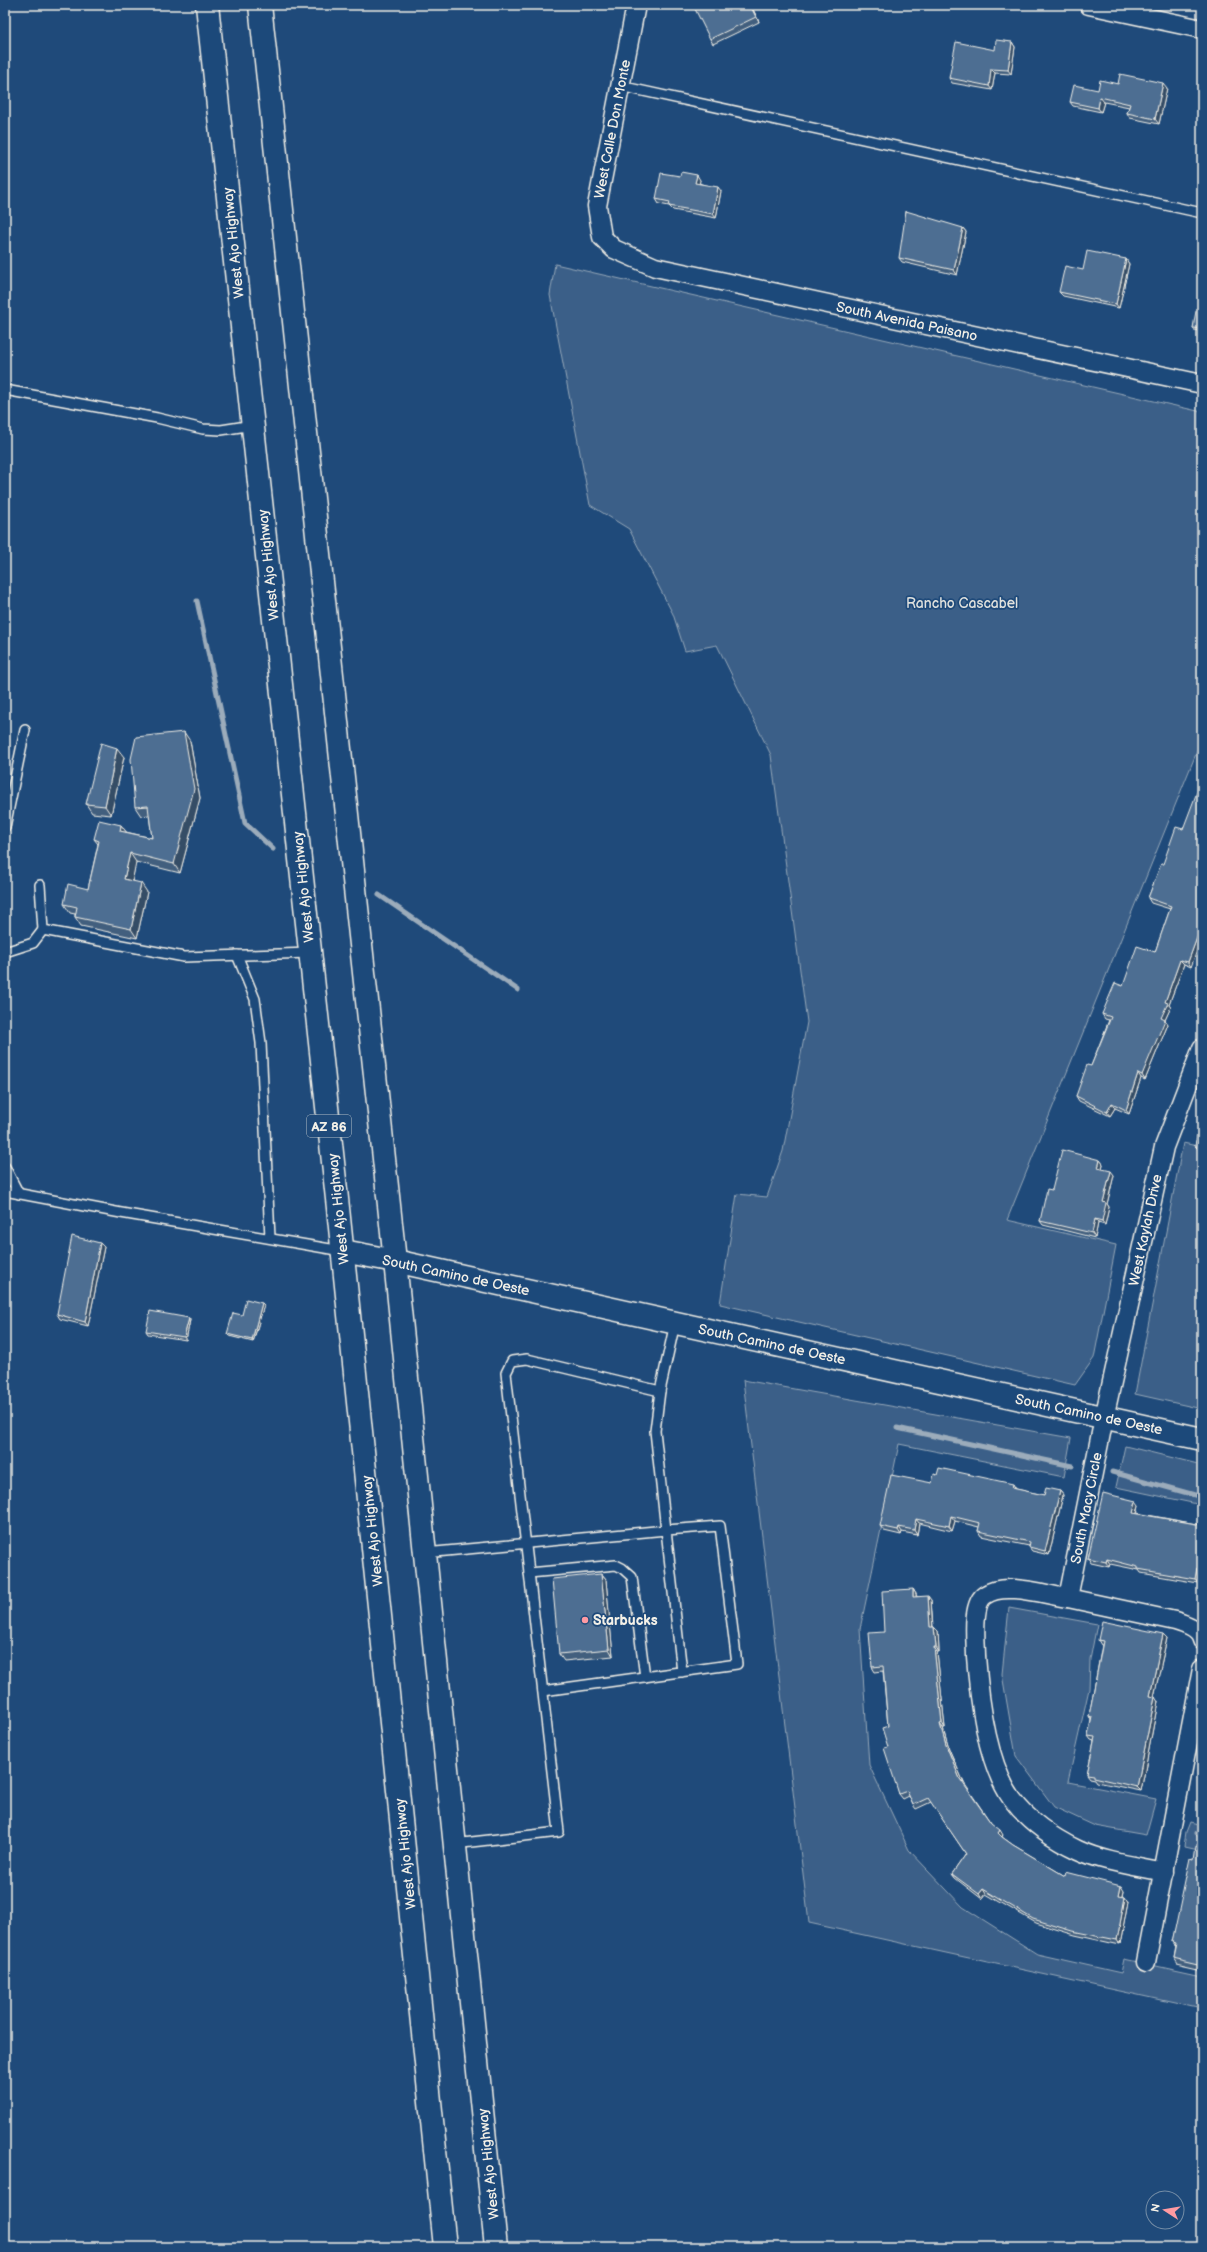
<svg xmlns="http://www.w3.org/2000/svg" width="1207" height="2252" viewBox="0 0 1207 2252" font-family="'Balsamiq Sans',sans-serif">
<rect width="100%" height="100%" fill="#1f4a7a"/>
<filter id="ink" filterUnits="userSpaceOnUse"><feTurbulence type="fractalNoise" baseFrequency=".025" numOctaves="2"/><feDisplacementMap in="SourceGraphic" scale="8" xChannelSelector="R" yChannelSelector="G"/><feConvolveMatrix kernelMatrix="1 2 1 2 8 2 1 2 1" color-interpolation-filters="sRGB"/></filter>
<g filter="url(#ink)">
<g fill="#3a5f88" stroke="#97a8b8">
<path d="M555,264L1202,412V739L1007,1220L1116,1245L1094,1358L1075,1385L720,1304L737,1194L767,1197L783,1151L807,1022L771,755L717,645L685,651L673,614L629,529L590,505L550,295Z"/>
<path d="M1183,1143L1202,1147V1409L1135,1394Z"/>
<path d="M743,1380L1071,1438L1064,1477L899,1444L860,1629L869,1765L909,1850L963,1907L1037,1954L1121,1973L1124,1959L1202,1976V2009L809,1923Z"/>
<path d="M1125,1446L1202,1465V1505L1116,1487Z"/>
<path d="M1009,1608L1097,1624L1090,1660L1089,1689L1068,1782L1156,1799L1146,1835L1095,1826L1054,1807L1016,1756L1002,1674Z"/>
<path d="M1190,1823L1202,1826V1850L1184,1846L1186,1833Z"/>
</g>
<g fill="none" stroke-linecap="round" stroke-linejoin="round">
<g stroke="#9cacbb" stroke-width="5">
<path d="M197,601L245,823L273,849"/>
<path d="M379,895L518,990"/>
<path d="M897,1428L1072,1466"/>
<path d="M1112,1472L1202,1497"/>
<path d="M1196,1834L1202,1835"/>
</g>
<g stroke="#f4f1e8" stroke-width="12">
<g id="lane">
<path d="M620,86L1202,213"/>
<path d="M5,390L157,418L203,429L221,430L253,425"/>
<path d="M5,827L25,730"/>
<path d="M40,885L43,930L184,957L310,953"/>
<path d="M5,952L33,943L43,930"/>
<path d="M237,955L255,999L261,1043L270,1238"/>
<path d="M5,1167L19,1194"/>
<path d="M5,1191L121,1213L342,1251"/>
<path d="M425,1553L666,1530L655,1431L660,1391"/>
<path d="M529,1573L616,1565L622,1568L632,1577L645,1677"/>
<path d="M543,1691L737,1664L720,1526L666,1530L682,1672"/>
<path d="M454,1844L559,1832L506,1373L512,1361L527,1359L660,1391L675,1323"/>
</g>
</g>
<g stroke="#f4f1e8" stroke-width="21">
<g id="street">
<path d="M636,5L597,206L602,237L614,249L655,267L1202,384"/>
<path d="M1089,5L1202,29"/>
<path d="M1202,1048L1164,1147L1104,1418L1068,1598L1175,1621C1185,1624 1200,1629 1202,1640"/>
<path d="M1068,1598C1046,1595 1004,1581 985,1595C971,1604 976,1641 976,1656C979,1698 987,1764 1012,1799C1029,1822 1053,1838 1078,1850C1104,1862 1136,1866 1164,1872"/>
<path d="M1146,1962L1202,1669"/>
</g>
</g>
<g stroke="#f4f1e8" stroke-width="25">
<path id="secondary" d="M343,1251L395,1261L1202,1439"/>
</g>
<g stroke="#f4f1e8" stroke-width="25">
<g id="primary">
<path d="M207,5L338,1208L445,2247"/>
<path d="M260,5L395,1261L496,2247"/>
</g>
</g>
<use href="#lane" stroke="#1f4a7a" stroke-width="9"/>
<use href="#street" stroke="#1f4a7a" stroke-width="18"/>
<use href="#secondary" stroke="#1f4a7a" stroke-width="22"/>
<use href="#primary" stroke="#1f4a7a" stroke-width="22"/>
</g>
<g fill="#425f7e" stroke="#f4f1e8">
<path d="M751,5L759,22L713,44L710,39Z"/>
<path d="M1012,42L1015,47L1011,74L995,73L992,90L952,83L949,78Z"/>
<path d="M1118,84L1167,88L1159,124L1130,118L1127,113L1129,107L1104,102L1101,112L1073,106L1070,102L1098,90Z"/>
<path d="M700,180L699,183L721,191L716,218L673,210L669,206L659,204L656,199Z"/>
<path d="M963,228L966,232L957,275L902,262L899,258Z"/>
<path d="M1126,259L1129,264L1119,308L1063,296L1059,292L1083,270Z"/>
<path d="M1202,312V331L1194,330L1193,328Z"/>
<path d="M190,741L200,798L180,873L136,862L132,881L147,892L137,938L81,926L75,917V914L70,913L64,904L88,889L98,844L94,839L121,825L126,832L152,838L149,815L141,816L135,807Z"/>
<path d="M124,757L111,815L92,813L86,804Z"/>
<path d="M1161,864L1191,967L1184,964L1169,1004L1171,1007L1165,1020L1168,1024L1145,1080L1141,1078L1129,1114L1115,1108L1110,1116L1079,1101L1076,1096L1091,1066L1109,1020L1105,1019L1102,1014L1123,986L1155,952L1170,909L1151,903L1148,898Z"/>
<path d="M1202,1114V1151L1199,1150L1195,1146Z"/>
<path d="M1100,1160L1103,1164L1102,1169L1114,1175L1107,1204L1109,1207L1105,1225L1098,1223L1095,1238L1043,1225L1040,1221L1052,1190Z"/>
<path d="M100,1243L104,1247L88,1326L60,1319L57,1314Z"/>
<path d="M262,1303L264,1305L253,1342L229,1336L227,1334L242,1315Z"/>
<path d="M189,1318L190,1320L186,1340L148,1334L146,1331Z"/>
<path d="M937,1475L1016,1489L1044,1495L1060,1491L1063,1495L1049,1555L1032,1551L1029,1547V1546L981,1536L978,1531L979,1527L955,1521L952,1531L919,1523L917,1535L902,1532L901,1535L884,1531L880,1526L932,1483Z"/>
<path d="M1139,1505L1137,1513L1202,1525V1573H1201L1198,1583L1141,1573L1139,1570L1110,1564L1109,1567L1091,1563L1088,1558Z"/>
<path d="M601,1574L606,1580L613,1656L564,1661L559,1654Z"/>
<path d="M913,1589L916,1594V1596L931,1600L933,1627H934L938,1631L939,1652H937L945,1728H943L949,1749L964,1783L991,1823L1003,1835L1002,1837L1013,1845L1065,1876L1124,1891L1123,1897H1125L1128,1902L1120,1945L1075,1935L1036,1923L986,1894L982,1899L955,1878L952,1874L966,1854L931,1802L916,1809L913,1805L909,1796L903,1799L899,1794L888,1747V1726L883,1671L875,1672L872,1667L884,1632Z"/>
<path d="M1167,1638L1154,1697L1158,1702L1141,1791L1097,1782L1095,1779L1090,1778L1087,1774L1094,1741L1091,1740L1088,1736L1091,1720L1089,1716L1102,1645H1101L1098,1640Z"/>
<path d="M1202,1801V1822L1198,1817Z"/>
<path d="M1202,1846V1970L1176,1964L1172,1958L1174,1946L1172,1943L1193,1859Z"/>
</g>
<g fill="#364d66" stroke="#f4f1e8">
<path d="M750,5H751L759,22L756,17Z"/>
<path d="M1012,42L1015,47L1011,74L1008,70Z"/>
<path d="M991,69L995,73L992,90L989,86Z"/>
<path d="M1163,83L1167,88L1159,124L1155,119Z"/>
<path d="M1100,97L1104,102L1101,112L1098,108Z"/>
<path d="M697,175L700,180L699,187L695,183Z"/>
<path d="M718,187L721,191L716,218L713,214Z"/>
<path d="M963,228L966,232L957,275L954,270Z"/>
<path d="M1126,259L1129,264L1119,308L1116,304Z"/>
<path d="M184,732L190,741L200,798L180,873L174,864Z"/>
<path d="M117,748L124,757L111,815L105,806Z"/>
<path d="M121,825L127,833L120,831Z"/>
<path d="M130,853L136,862L131,888L124,879Z"/>
<path d="M141,883L147,892L137,938L131,929Z"/>
<path d="M1202,924V937L1191,967L1188,962Z"/>
<path d="M1180,960L1184,964L1169,1004L1171,1007L1165,1020L1168,1024L1145,1080L1142,1075L1161,1018L1165,1002Z"/>
<path d="M1138,1073L1141,1078L1129,1114L1126,1110Z"/>
<path d="M1112,1103L1115,1108L1110,1116L1107,1112Z"/>
<path d="M1100,1160L1103,1164L1101,1172L1098,1168Z"/>
<path d="M1111,1171L1114,1175L1107,1204L1109,1207L1105,1225L1102,1221L1103,1202Z"/>
<path d="M1095,1219L1098,1223L1095,1238L1092,1233Z"/>
<path d="M100,1243L104,1247L88,1326L85,1322Z"/>
<path d="M262,1303L264,1305L253,1342L252,1340Z"/>
<path d="M189,1318L190,1320L186,1340L184,1337Z"/>
<path d="M1013,1484L1016,1489L1012,1488Z"/>
<path d="M1060,1491L1063,1495L1049,1555L1045,1551Z"/>
<path d="M1136,1501L1139,1505L1136,1517L1133,1513Z"/>
<path d="M951,1516L955,1521L952,1531L949,1526Z"/>
<path d="M916,1519L919,1523L917,1535L914,1530Z"/>
<path d="M899,1527L902,1532L901,1535L898,1530Z"/>
<path d="M1107,1559L1110,1564L1109,1567L1106,1562Z"/>
<path d="M1197,1568L1201,1573L1198,1583L1195,1579Z"/>
<path d="M601,1574L606,1580L613,1656L609,1649Z"/>
<path d="M913,1589L916,1594V1601L913,1597Z"/>
<path d="M928,1596L931,1600L933,1632L930,1627Z"/>
<path d="M934,1627L938,1631L939,1652L936,1647Z"/>
<path d="M1163,1634L1167,1638L1153,1701L1150,1696Z"/>
<path d="M934,1647L937,1652L945,1728L942,1723Z"/>
<path d="M1155,1697L1158,1702L1141,1791L1137,1787Z"/>
<path d="M940,1724L943,1728L949,1749L964,1783L960,1779L946,1745Z"/>
<path d="M1000,1830L1003,1835L1001,1837L998,1833Z"/>
<path d="M1121,1886L1124,1891L1122,1900L1119,1896Z"/>
<path d="M983,1889L986,1894L982,1899L979,1894Z"/>
<path d="M1125,1897L1128,1902L1120,1945L1117,1940Z"/>
</g>
<g fill="#4d6e92" stroke="#f4f1e8">
<path d="M704,5H750L756,17L710,39L695,9Z"/>
<path d="M996,40L1012,42L1008,70L991,69L989,86L949,78L956,42L995,50Z"/>
<path d="M1120,74L1163,83L1155,119L1127,113L1130,104L1100,97L1098,108L1070,102L1074,85L1098,90L1100,80L1118,84Z"/>
<path d="M681,172L697,175L695,183L718,187L713,214L669,206L670,202L656,199L661,173L680,176Z"/>
<path d="M906,211L963,228L954,270L899,258Z"/>
<path d="M1087,251L1126,259L1116,304L1059,292L1065,266L1083,270Z"/>
<path d="M1196,311L1202,312V329L1193,328Z"/>
<path d="M184,732L194,789L174,864L130,853L124,879L141,883L131,929L75,917L77,907L64,904L68,884L88,889L99,841L94,839L99,820L121,825L120,831L152,838L148,806L135,807L131,759L136,737Z"/>
<path d="M101,743L117,748L105,806L86,804Z"/>
<path d="M1197,792L1202,794V924L1188,962L1180,960L1165,1002L1168,1003L1161,1018L1165,1020L1142,1075L1138,1073L1126,1110L1112,1103L1107,1112L1076,1096L1087,1065L1091,1066L1111,1017L1102,1014L1115,983L1123,986L1137,946L1155,952L1171,906L1148,898L1161,864H1163L1176,827L1183,829Z"/>
<path d="M1202,1114V1147L1195,1146Z"/>
<path d="M1062,1150L1100,1160L1098,1168L1111,1171L1103,1202L1106,1203L1102,1221L1095,1219L1092,1233L1040,1221L1047,1189L1052,1190Z"/>
<path d="M72,1236L100,1243L85,1322L57,1314Z"/>
<path d="M246,1299L262,1303L252,1340L227,1334L233,1313L242,1315Z"/>
<path d="M150,1311L189,1318L184,1337L146,1331Z"/>
<path d="M939,1468L1013,1484L1012,1488L1044,1495L1046,1488L1060,1491L1045,1551L1029,1547L1030,1542L978,1531L980,1523L951,1516L949,1526L916,1519L914,1530L899,1527L898,1530L880,1526L891,1475L932,1483L934,1474L937,1475Z"/>
<path d="M1103,1493L1136,1501L1133,1513L1202,1525V1569L1197,1568L1195,1579L1138,1569V1567L1107,1559L1106,1562L1088,1558Z"/>
<path d="M601,1574L609,1649L559,1654L552,1579Z"/>
<path d="M913,1589V1597L928,1596L930,1627H934L936,1647H934L942,1723L940,1724L946,1745L960,1779L991,1823L1000,1830L998,1833L1002,1837L1013,1845L1065,1876L1066,1872L1121,1886L1119,1896L1125,1897L1117,1940L1072,1931L1033,1919L983,1889L979,1894L952,1874L966,1854L928,1798L913,1805L907,1791L899,1794L884,1748L888,1747L882,1728L888,1726L883,1666L872,1667L869,1633L884,1632L882,1591Z"/>
<path d="M1102,1621L1163,1634L1150,1696L1155,1697L1137,1787L1094,1777V1775L1087,1774L1095,1737L1088,1736L1092,1717L1089,1716L1103,1641L1098,1640Z"/>
<path d="M1202,1801V1818L1198,1817Z"/>
<path d="M1195,1845L1202,1846V1965L1172,1958L1175,1944L1172,1943L1190,1858L1193,1859Z"/>
</g>
</g>
<circle fill="#ff9aa2" stroke="#1f4a7a" stroke-width="1.5" cx="585" cy="1620" r="4"/>
<g text-anchor="middle" stroke-width="3.5" stroke-linejoin="round" paint-order="stroke">
<rect fill="#1f4a7a" stroke="#b4bfc7" stroke-width="1" x="307" y="1115" width="44" height="22" rx="3"/>
<g font-size="13" font-weight="bold" fill="#f4f1e8">
<text x="329" y="1131">AZ 86</text>
</g>
<g font-size="14" fill="#f4f1e8" stroke="#1f4a7a">
<text transform="translate(612 129) rotate(-79)" y="5">West Calle Don Monte</text>
<text transform="translate(233 243) rotate(-96)" y="5">West Ajo Highway</text>
<text transform="translate(907 321) rotate(12)" y="5">South Avenida Paisano</text>
<text transform="translate(268 565) rotate(-96)" y="5">West Ajo Highway</text>
<text transform="translate(303 887) rotate(-96)" y="5">West Ajo Highway</text>
<text transform="translate(338 1209) rotate(-96)" y="5">West Ajo Highway</text>
<text transform="translate(1145 1230) rotate(-78)" y="5">West Kaylah Drive</text>
<text transform="translate(456 1275) rotate(12)" y="5">South Camino de Oeste</text>
<text transform="translate(772 1344) rotate(12)" y="5">South Camino de Oeste</text>
<text transform="translate(1089 1414) rotate(12)" y="5">South Camino de Oeste</text>
<text transform="translate(1086 1508) rotate(-79)" y="5">South Macy Circle</text>
<text transform="translate(372 1531) rotate(-96)" y="5">West Ajo Highway</text>
<text transform="translate(405 1854) rotate(-96)" y="5">West Ajo Highway</text>
<text transform="translate(488 2164) rotate(-96)" y="5">West Ajo Highway</text>
</g>
<g font-size="14" fill="#e1e2de" stroke="#1f4a7a">
<text x="962" y="608">Rancho Cascabel</text>
</g>
<g font-size="14" font-weight="bold" fill="#f4f1e8" stroke="#1f4a7a" text-anchor="start">
<text x="593" y="1625">Starbucks</text>
</g>
</g>
<rect width="1207" height="2252" fill="none" stroke="#1f4a7a" stroke-width="20"/>
<rect x="10" y="10" width="1187" height="2232" fill="none" stroke="#f4f1e8" stroke-width="1.5" filter="url(#ink)"/>
<g transform="translate(1165 2210) rotate(282)"><circle r="19" fill="#1f4a7a" stroke="#748da6"/>
<path d="M0-3L7 15L0 10L-7 15Z" fill="#ff9aa2"/>
<text y="-6" font-size="11" font-weight="bold" text-anchor="middle" fill="#f4f1e8">N</text>
</g>
</svg>
